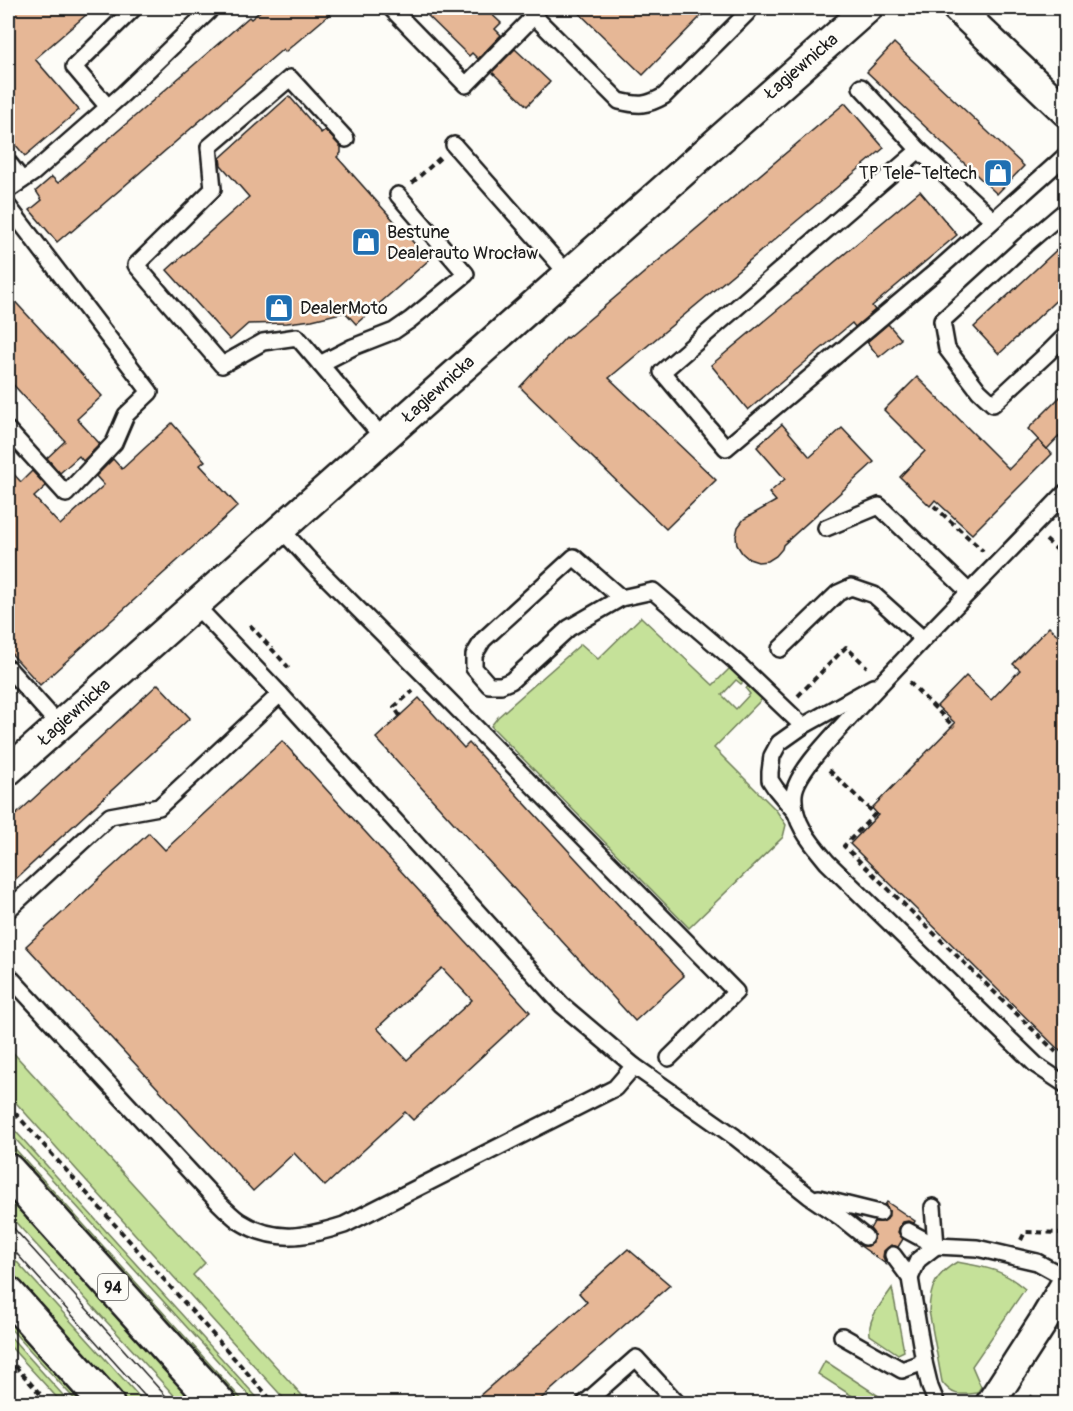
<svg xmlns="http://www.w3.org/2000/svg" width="1073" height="1411" viewBox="0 0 1073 1411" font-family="Pangolin,sans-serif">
<rect width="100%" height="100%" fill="#fdfcf7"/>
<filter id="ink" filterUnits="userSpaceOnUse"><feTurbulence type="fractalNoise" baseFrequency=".0167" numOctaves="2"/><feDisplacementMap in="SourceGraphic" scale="12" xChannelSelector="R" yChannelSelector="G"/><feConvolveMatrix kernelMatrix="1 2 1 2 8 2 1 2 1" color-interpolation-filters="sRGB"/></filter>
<g filter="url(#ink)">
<g fill="#c5e199" stroke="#707e5a" stroke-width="1.5">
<path d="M641,617L713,685L731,667L744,681L741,684L736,680L722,695L736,709L750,694L746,689L748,686L762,699L714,748L776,810L786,825L783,837L689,928L491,726L498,717L581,644L598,659Z"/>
<path d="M8,1047L205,1263L193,1275L309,1403H288L8,1094Z"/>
<path d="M8,1123L262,1403H256L8,1131Z"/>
<path d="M8,1141L245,1403H239L8,1148Z"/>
<path d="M8,1195L197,1403H181L8,1214Z"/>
<path d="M8,1252L145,1403H128L13,1277L8,1272Z"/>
<path d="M957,1262C986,1267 1002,1269 1025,1289L972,1366L981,1387L977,1393C960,1395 953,1397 942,1382L929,1311C930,1287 936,1274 957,1262Z"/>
<path d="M892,1288L904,1351L898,1354L870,1335C867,1318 883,1302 892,1288Z"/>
<path d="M8,1319L85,1403H78L8,1326Z"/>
<path d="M8,1334L70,1403H62L8,1344Z"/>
<path d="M825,1361L888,1402L889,1403H863L818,1374Z"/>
</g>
<g fill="#e6b796" stroke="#1c1c1c" stroke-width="1.5" fill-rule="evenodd">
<path d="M8,8H94L35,59L79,110L25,156L8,136Z"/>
<path d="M264,8H337L285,52L283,49L71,232L70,231L57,242L30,210L42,200L36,191L52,177L58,183L249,17L251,19Z"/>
<path d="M420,8H485L501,23L495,29L501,35L478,59L472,53L469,56Z"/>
<path d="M574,8H709L643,75Z"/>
<path d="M894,43L1024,166L997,194L867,72Z"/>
<path d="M515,49L550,82L527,106L492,72Z"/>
<path d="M289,96L321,133L325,130L341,147V153L337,157L429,260L356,324L345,312L312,320L287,323L248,324L230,340L167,270L249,197L221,165L220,158Z"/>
<path d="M845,103L884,148L609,378L716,480L666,529L520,387L566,337L567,338Z"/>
<path d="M920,191L957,235L872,306L875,310L855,327L852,323L748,410L711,365Z"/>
<path d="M1065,242V292L999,354L974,327Z"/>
<path d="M8,294L102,396L77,419L100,444L83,461L79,456L60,473L47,458L65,441L8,379Z"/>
<path d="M888,324L901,339L879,357L867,342Z"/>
<path d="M917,377L1009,469L1038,440L1052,454L972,534L935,500L930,506L900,477L925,451L884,410Z"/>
<path d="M1065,392V430L1047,449L1028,429Z"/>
<path d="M172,423L205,461L200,465L238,506L40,685L8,650V468L21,482L32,471L46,486L34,497L60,525L104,485L96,476L113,459L122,469Z"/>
<path d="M782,424L810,457L842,428L874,462L783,545L782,549L776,556L768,561L758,562L749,559L742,553L737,545L736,536L738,527L744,519L776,501L769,493L785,479L757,447Z"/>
<path d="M1049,627L1065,642V1056L850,844L878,815L872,808L955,723L937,706L966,676L991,700L1020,670L1013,664Z"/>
<path d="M158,684L190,718L8,886V822Z"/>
<path d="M419,698L464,748L469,743L684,976L635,1021L376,738Z"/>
<path d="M282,741L530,1012L413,1120L405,1112L325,1186L294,1153L253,1191L26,946L149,833L165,850ZM442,968L472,1000L407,1060L377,1028Z"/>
<path d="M887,1202L915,1221L914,1223L908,1221L903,1222L900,1226L898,1232L903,1239L898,1247L891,1245L884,1251L883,1257L886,1264L859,1245L868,1246L873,1243L874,1234L870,1229L874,1222H882L887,1219L889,1211L885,1205Z"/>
<path d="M628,1249L670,1285L535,1404H470L587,1302L579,1293Z"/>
</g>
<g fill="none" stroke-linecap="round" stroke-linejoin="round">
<g stroke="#1c1c1c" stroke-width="20">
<g id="lane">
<path d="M391,8L466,85L534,16"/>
<path d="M526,8L619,101C639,106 646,106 664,96L747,13L750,8"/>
<path d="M861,87L919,150"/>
<path d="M108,107L74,67L134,8"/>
<path d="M346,139L290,78L209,147L213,189L136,265L222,365L263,342L297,337L383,438"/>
<path d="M454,145L567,273"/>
<path d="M8,162L22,180"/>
<path d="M8,190L33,173L123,94L209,11L205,8"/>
<path d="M8,206L150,392L126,415L114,443L66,494L8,430"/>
<path d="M1066,210L1025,245L942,321L947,349L979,391L993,404L1048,353L1066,335"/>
<path d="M993,220L919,150L662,372L726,448L940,268L1054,166L1066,155"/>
<path d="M320,364L353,347L394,331L410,320L466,274L398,195"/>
<path d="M1066,492C994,568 920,640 850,717C835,734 796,772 794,794C792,821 811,843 827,862L1036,1065L1066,1085"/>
<path d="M826,528L879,506L969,592"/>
<path d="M281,529L314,565L427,678L736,992L669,1058"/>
<path d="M621,598L574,557L483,640L474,655V668L489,685H501L511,681L569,628L621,598L653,591L736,662L803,726"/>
<path d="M195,605L280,694"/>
<path d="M780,649L838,593L851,587L874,595L923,639"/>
<path d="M8,668L59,725"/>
<path d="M796,813L776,789L770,780V772L772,756L779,743L803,726L873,687"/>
<path d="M8,910L110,816L159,807L280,694L562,1005L634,1066L735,1137L809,1196L840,1217L865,1237"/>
<path d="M8,975L218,1202C225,1209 232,1216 239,1221C275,1244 306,1237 344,1225L615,1088L634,1066"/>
<path d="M819,1198L880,1213"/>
<path d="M933,1207L936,1246"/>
<path d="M908,1231L936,1246L977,1248L1037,1262L1066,1278"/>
<path d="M893,1255L910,1278L924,1362L930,1387L937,1404"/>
<path d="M910,1278L918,1260L936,1246"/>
<path d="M842,1336L902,1370L924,1362"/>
<path d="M584,1404L636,1358L678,1404"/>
</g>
</g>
<g stroke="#1c1c1c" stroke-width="33">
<g id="street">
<path d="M957,8L1066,112"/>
<path d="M8,771L868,8"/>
<path d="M990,1404L1043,1322L1066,1283"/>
</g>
</g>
<g stroke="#1c1c1c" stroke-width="38">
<g id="primary">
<path d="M8,1171L219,1404"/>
<path d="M8,1294L107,1404"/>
</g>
</g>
<g stroke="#1c1c1c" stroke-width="4" stroke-dasharray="6 4.5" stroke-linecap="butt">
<path d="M412,183L440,158"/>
<path d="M934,506L983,551"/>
<path d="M1046,540L1066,558"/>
<path d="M250,625L289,668"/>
<path d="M909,682L954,727"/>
<path d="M798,696L846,647L867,667"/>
<path d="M400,716L394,707L413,691"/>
<path d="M829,770L875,814L844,846L1056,1052"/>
<path d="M8,1105L275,1404"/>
<path d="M8,1136L14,1143"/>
<path d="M1021,1240L1025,1232L1062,1233L1066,1231"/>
<path d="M8,1358L49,1404"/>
<path d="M1030,1396L1041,1404"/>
</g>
<use href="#lane" stroke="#fdfcf7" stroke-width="15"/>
<use href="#street" stroke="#fdfcf7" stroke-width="28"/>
<use href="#primary" stroke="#fdfcf7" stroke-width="33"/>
<g stroke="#1c1c1c" stroke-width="1.5">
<path d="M8,1222L173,1404"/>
<path d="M8,1244L152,1404"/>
</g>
</g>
</g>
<defs>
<g id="shop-square" transform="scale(1.5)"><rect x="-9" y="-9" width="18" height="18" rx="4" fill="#1f6fb2" stroke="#fdfcf7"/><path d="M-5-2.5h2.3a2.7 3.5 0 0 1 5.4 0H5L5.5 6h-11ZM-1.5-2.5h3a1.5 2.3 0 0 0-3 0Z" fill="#fff"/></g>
</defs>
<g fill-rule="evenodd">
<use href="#shop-square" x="998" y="173"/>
<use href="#shop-square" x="366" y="242"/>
<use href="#shop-square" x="279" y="308"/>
</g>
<g text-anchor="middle" stroke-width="5" stroke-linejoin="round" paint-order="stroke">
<rect fill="#fdfcf7" stroke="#605f5e" stroke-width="1.5" x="98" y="1274" width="30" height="26" rx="4.5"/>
<g font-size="16" font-weight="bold" fill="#1c1c1c">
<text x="113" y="1293">94</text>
</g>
<g font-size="18" fill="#1c1c1c" stroke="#fdfcf7">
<text transform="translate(801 66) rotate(-41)" y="6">Łagiewnicka</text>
<text transform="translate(438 389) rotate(-42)" y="6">Łagiewnicka</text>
<text transform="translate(74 712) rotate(-42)" y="6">Łagiewnicka</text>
</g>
<g font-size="18" fill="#1c1c1c" stroke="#fdfcf7" text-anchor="start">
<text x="977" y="179" text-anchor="end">TP Tele-Teltech</text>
<text x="387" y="238">Bestune<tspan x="387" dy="21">Dealerauto Wrocław</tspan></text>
<text x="300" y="314">DealerMoto</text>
</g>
</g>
<rect width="1073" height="1411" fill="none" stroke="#fdfcf7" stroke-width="30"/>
<rect x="15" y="15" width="1043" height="1381" fill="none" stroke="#1c1c1c" stroke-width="2" filter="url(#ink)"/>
</svg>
